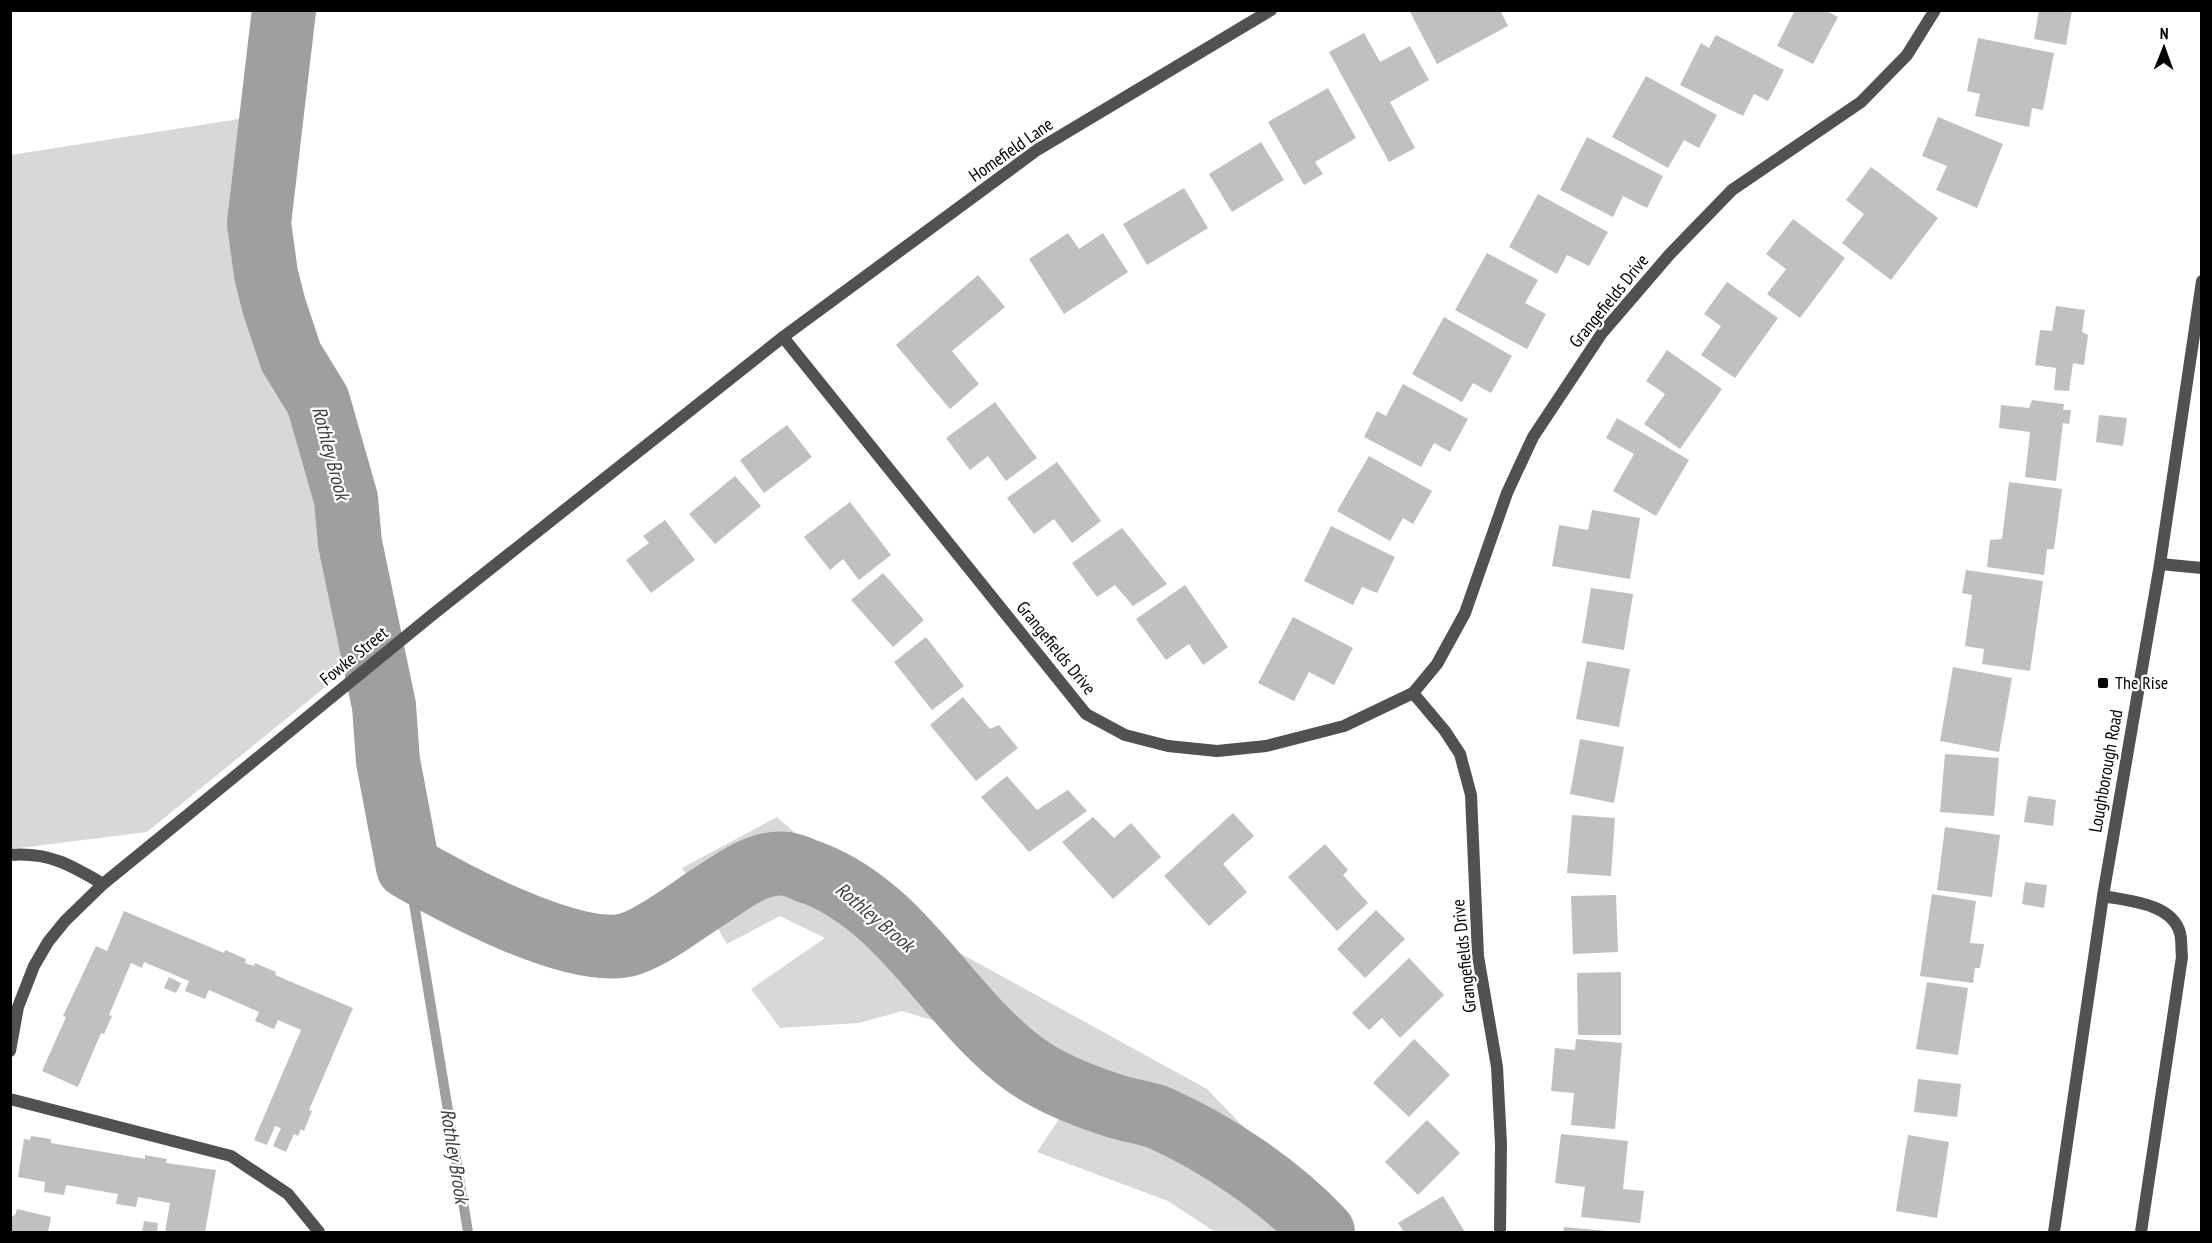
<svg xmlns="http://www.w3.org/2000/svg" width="2212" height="1243" viewBox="0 0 2212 1243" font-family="'PT Sans Narrow',sans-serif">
<rect width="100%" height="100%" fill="#fff"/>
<g fill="#d8d8d8">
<path d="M258,116L252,170L254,282L280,358L310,408L337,503V544L356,662L147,832L11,849V155Z"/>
<path d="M777,817L885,912L1207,1089L1332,1219L1339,1232H1215L1168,1201L1037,1152L1059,1119L1041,1082L981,1035L902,1011L859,1023L780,1028L751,989L825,938L780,916L727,944L682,868Z"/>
</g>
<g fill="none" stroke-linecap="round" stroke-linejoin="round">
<path stroke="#9f9f9f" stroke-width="10" d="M408,867L468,1232"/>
<path stroke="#9f9f9f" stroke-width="64" d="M284,10L259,223L266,274L274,306L291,357L318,401L346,499L350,543L384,706L388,761L408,867C453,893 578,961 630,944C657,935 689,909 713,894C735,880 760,860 787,864C796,865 805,871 813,873C904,908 948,1008 1024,1064C1051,1084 1086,1097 1118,1107C1131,1111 1147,1113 1160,1118C1219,1145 1279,1185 1323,1232"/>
</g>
<g fill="#c0c0c0">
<path d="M1409,10H1500L1508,26L1437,64Z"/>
<path d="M1795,10H1825L1838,17L1813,64L1777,46Z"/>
<path d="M2039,10H2072L2066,45L2034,39Z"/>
<path d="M1364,33L1380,62L1410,46L1429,80L1390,102L1415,148L1389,162L1329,52Z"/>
<path d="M1716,35L1784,70L1768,101L1754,94L1743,116L1680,85L1701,43L1709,48Z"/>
<path d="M1978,38L2054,53L2043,110L2032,108L2029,127L1975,116L1980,94L1967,91Z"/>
<path d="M1646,76L1717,115L1699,148L1684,140L1668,168L1612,137Z"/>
<path d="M1328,88L1356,138L1315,162L1323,174L1304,185L1268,122Z"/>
<path d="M1938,117L2003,144L1977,208L1936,190L1947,166L1922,156Z"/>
<path d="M1587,137L1663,176L1647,208L1623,196L1613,217L1560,190Z"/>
<path d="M1261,142L1284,180L1232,212L1209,174Z"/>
<path d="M1871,167L1938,218L1891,280L1842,243L1864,214L1846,200Z"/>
<path d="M1184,188L1208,228L1147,265L1123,224Z"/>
<path d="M1538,194L1608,232L1589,266L1567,255L1557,274L1509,247Z"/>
<path d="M1793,219L1845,258L1800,318L1767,294L1786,269L1766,254Z"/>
<path d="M1068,233L1079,249L1103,233L1128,272L1064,314L1029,259Z"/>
<path d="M1487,253L1538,280L1525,303L1546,314L1527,349L1455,310Z"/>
<path d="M978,275L1005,307L952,351L979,384L950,409L896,345Z"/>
<path d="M1727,282L1778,318L1735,378L1701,355L1721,326L1704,314Z"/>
<path d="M2056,306L2085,310L2082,332L2088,335L2084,365L2073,363L2069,391L2054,390L2056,368L2035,365L2040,330L2052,331Z"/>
<path d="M1444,317L1512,356L1491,393L1473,383L1462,402L1412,374Z"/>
<path d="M1667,350L1722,389L1680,449L1644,424L1665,394L1646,381Z"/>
<path d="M1403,384L1468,419L1450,452L1434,443L1421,467L1364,437L1377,411L1386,416Z"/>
<path d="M2032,400L2064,404L2063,410H2071L2069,424L2063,423L2056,481L2025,477L2030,432L1999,428L2001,405L2029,408Z"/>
<path d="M995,402L1037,458L1006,481L988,456L970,470L946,438Z"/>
<path d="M2099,415L2127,418L2123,446L2096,442Z"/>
<path d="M1617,418L1689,460L1656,516L1613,491L1634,454L1606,438Z"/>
<path d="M787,425L812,457L764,493L740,460Z"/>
<path d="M1369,456L1432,491L1413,524L1403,518L1390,541L1337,511Z"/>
<path d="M1057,462L1101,521L1072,543L1054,519L1034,534L1007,498Z"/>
<path d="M735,476L761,506L715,544L689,514Z"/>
<path d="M2009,482L2062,489L2054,549H2047L2044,575L1987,567L1990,540L2002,539Z"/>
<path d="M850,502L891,555L859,580L843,559L830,570L804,537Z"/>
<path d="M1592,510L1640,518L1630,579L1552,566L1559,525L1588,530Z"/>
<path d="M665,520L695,560L651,593L626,560L649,543L643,536Z"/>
<path d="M1331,526L1395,557L1377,593L1362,587L1353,605L1304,581Z"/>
<path d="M1122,528L1167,584L1133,606L1115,585L1097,597L1072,563Z"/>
<path d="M1966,570L2043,581L2030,671L1982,664L1984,649L1965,646L1972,595L1962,593Z"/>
<path d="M883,573L924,620L893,647L851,600Z"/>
<path d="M1185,585L1228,647L1203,665L1189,644L1166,660L1136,619Z"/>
<path d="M1591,588L1633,594L1624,650L1582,643Z"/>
<path d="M1293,617L1353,648L1334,685L1309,672L1294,701L1258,683Z"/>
<path d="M926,637L964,686L932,710L894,662Z"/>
<path d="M1587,661L1630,669L1619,727L1576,719Z"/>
<path d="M1953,667L2012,678L1999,752L1940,741Z"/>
<path d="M963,697L990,729L999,725L1018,748L976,781L930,725Z"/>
<path d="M1580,739L1624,747L1614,803L1570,794Z"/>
<path d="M1945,754L1999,758L1994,816L1940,812Z"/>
<path d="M1007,776L1037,810L1068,790L1087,811L1029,852L981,797Z"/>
<path d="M2028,796L2056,800L2053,826L2024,822Z"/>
<path d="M1233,813L1254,836L1223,864L1247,892L1209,926L1164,876Z"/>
<path d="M1572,815L1615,818L1611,876L1567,873Z"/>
<path d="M1093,817L1114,838L1131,823L1161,857L1113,899L1062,842Z"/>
<path d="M1945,827L2000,835L1992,897L1937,890Z"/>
<path d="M1325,844L1348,870L1343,875L1368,903L1337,931L1288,877Z"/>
<path d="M2025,882L2047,885L2044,908L2022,904Z"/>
<path d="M1932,894L1976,901L1970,943L1984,944L1980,968H1975L1973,983L1920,976Z"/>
<path d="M1616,895L1618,952L1573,954L1571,896Z"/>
<path d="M1376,910L1405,939L1365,978L1337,949Z"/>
<path d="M124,911L224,953L225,950L246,959L245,963L254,966L255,963L276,972L275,975L353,1008L309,1110L312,1111L304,1131L301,1129L298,1136L294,1134L286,1152L273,1146L281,1128L275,1126L267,1145L254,1140L301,1030L278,1020L274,1029L255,1021L259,1012L209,990L205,999L185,991L189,981L144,962L142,968L131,963L109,1015L112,1016L104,1034L101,1033L78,1087L42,1071L66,1017L63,1016L96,946L107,951Z"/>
<path d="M1409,958L1444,995L1400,1038L1382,1018L1369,1030L1352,1013Z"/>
<path d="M1621,972V1035H1578L1577,973Z"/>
<path d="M169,977L181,983L176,993L164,988Z"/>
<path d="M1927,982L1968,988L1958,1055L1916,1049Z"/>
<path d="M1414,1039L1450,1075L1409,1117L1373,1083Z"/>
<path d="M1576,1039L1622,1043L1615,1129L1571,1125L1574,1093L1551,1091L1555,1048L1575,1050Z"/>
<path d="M1918,1079L1961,1084L1957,1117L1914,1112Z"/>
<path d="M1427,1120L1460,1153L1418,1195L1385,1162Z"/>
<path d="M1561,1134L1628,1141L1623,1189L1644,1191L1640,1223L1581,1217L1585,1187L1555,1183Z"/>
<path d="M1908,1135L1949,1142L1937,1218L1896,1211Z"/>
<path d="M31,1136L51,1139V1143L145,1159V1155L167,1159L166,1163L216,1170L205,1232H165L170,1203L138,1197L136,1207L116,1204L118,1194L66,1185L64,1195L44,1192L45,1182L18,1177L24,1139L30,1140Z"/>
<path d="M1443,1196L1465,1232H1404L1398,1223Z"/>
<path d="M17,1209L51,1217L48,1232H10V1218L15,1215Z"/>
<path d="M144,1221L158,1223L157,1232H142Z"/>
<path d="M1564,1227L1607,1231V1232H1563Z"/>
</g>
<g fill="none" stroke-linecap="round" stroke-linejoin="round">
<g stroke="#515151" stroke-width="12">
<path d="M10,855C49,852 71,865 103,884"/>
<path d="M10,1099L231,1156L288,1194L319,1232"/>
</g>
<g stroke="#515151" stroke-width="12">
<path d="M783,337L1086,714L1125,735L1168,746L1217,751L1266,746L1344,726L1413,693L1437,664L1465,613L1507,493L1533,437L1602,333L1669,255L1732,190L1861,102L1907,55L1935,10"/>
<path d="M2160,564L2202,568"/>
<path d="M1413,693L1445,731L1460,754L1471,795L1478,956L1497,1067L1501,1144L1500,1232"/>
<path d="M2103,896C2128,901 2172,903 2180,933C2182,940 2181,950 2182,957L2141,1232"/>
<path d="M10,1051L18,1007L34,966L48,942L65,921L103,884L157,840L432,615L783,337L1037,150L1271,10"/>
</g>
<path stroke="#515151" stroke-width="12" d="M2054,1232L2103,896L2160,564L2202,281"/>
</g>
<rect fill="#000" stroke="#fff" stroke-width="2" x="2097" y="677" width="12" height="12" rx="3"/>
<g text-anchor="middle" stroke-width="4.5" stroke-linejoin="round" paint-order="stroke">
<g font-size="18" fill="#000" stroke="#fff">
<text transform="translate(1011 150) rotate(-35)" y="6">Homefield Lane</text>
<text transform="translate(1609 301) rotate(-51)" y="6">Grangefields Drive</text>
<text transform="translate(1056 648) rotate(51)" y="6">Grangefields Drive</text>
<text transform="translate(354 656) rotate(-39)" y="6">Fowke Street</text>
<text transform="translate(2106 771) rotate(-80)" y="6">Loughborough Road</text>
<text transform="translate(1464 956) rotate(-96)" y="6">Grangefields Drive</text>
</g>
<g font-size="18" fill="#000" stroke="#fff" text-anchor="start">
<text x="2115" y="689">The Rise</text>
</g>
<g font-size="20" font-style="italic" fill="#404040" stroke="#fff">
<text transform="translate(331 453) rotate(75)" y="7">Rothley Brook</text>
<text transform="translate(875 917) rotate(40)" y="7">Rothley Brook</text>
<text transform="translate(455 1156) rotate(81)" y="7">Rothley Brook</text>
</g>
</g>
<rect width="2212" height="1243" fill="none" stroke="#000000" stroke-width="24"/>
<g transform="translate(2164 48) rotate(1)" stroke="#ffffff" stroke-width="4.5" paint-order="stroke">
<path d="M0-4.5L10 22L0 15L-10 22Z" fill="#000000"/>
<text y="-9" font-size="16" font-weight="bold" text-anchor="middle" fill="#000000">N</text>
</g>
</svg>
